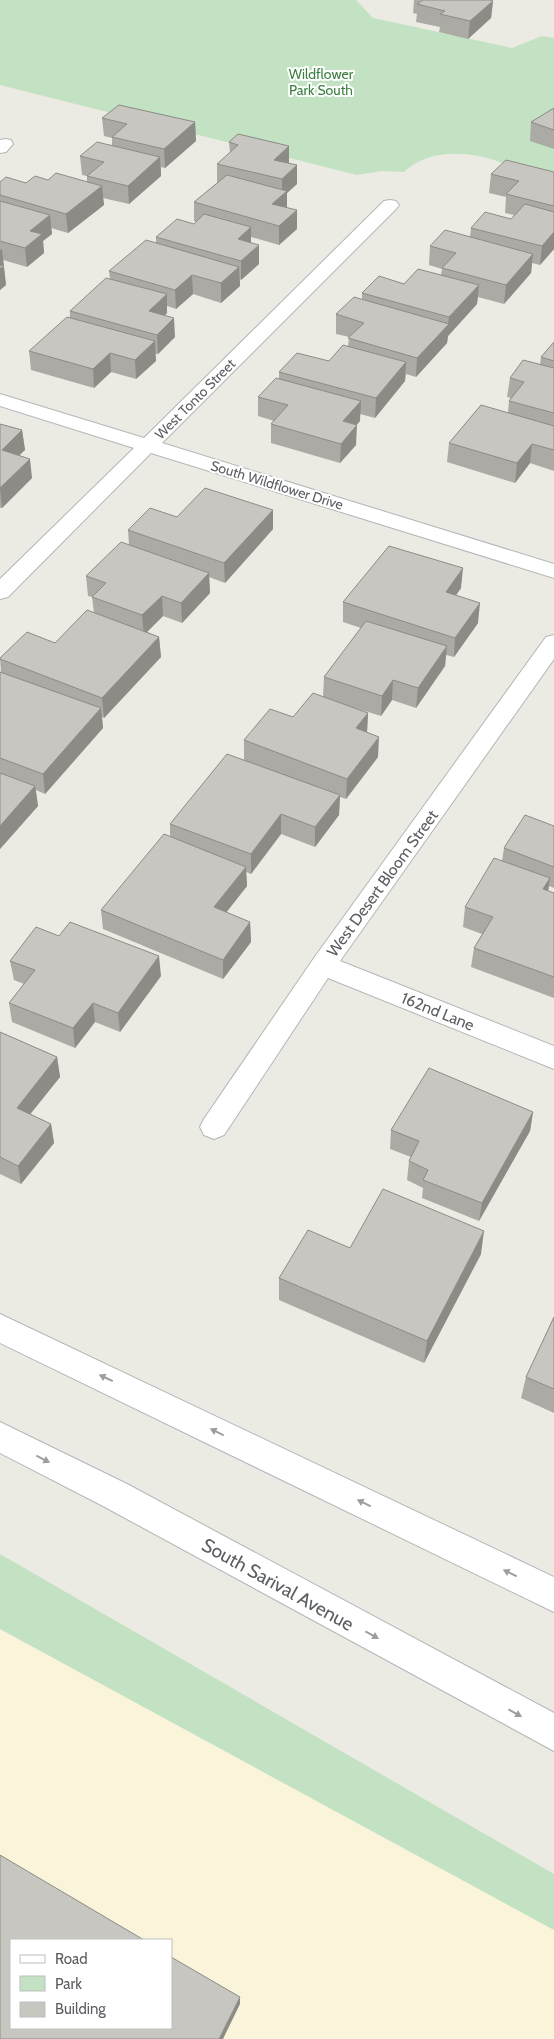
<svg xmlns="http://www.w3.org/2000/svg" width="554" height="2039" viewBox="0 0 554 2039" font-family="Cabin,sans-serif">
<rect width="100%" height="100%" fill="#ecebe3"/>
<path fill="#faf4da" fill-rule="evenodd" d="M0,1629L554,1930V2039H0ZM11,1940H171V2028H11Z"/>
<g fill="#c2e2c3">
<path d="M0,0H356L373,18L512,48L542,36L554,38V183C543,180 531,177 520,174C513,171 507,165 500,162C469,151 429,148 404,172L381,171L357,175L0,85Z"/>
<path d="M0,1554L554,1874V1930L0,1629Z"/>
</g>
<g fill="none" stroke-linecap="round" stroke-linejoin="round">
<g stroke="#b4b5b9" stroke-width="2">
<g id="street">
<path d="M5,139L11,140L13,144L6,152L0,153V140Z"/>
<path d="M390,200L396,201L399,205L396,209L162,443L554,564V578L151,453L8,597L0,599V579L134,448L0,406V394L144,438L384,201Z"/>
<path d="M554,635V659L340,961L554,1046V1069L328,978L224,1135L214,1139L204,1135L200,1127L204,1119L314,958L546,637Z"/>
</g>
</g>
<g stroke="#b2b5b9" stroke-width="2">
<g id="secondary">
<path d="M0,1314L554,1577V1612L0,1343Z"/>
<path d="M0,1422L127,1484L554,1713V1751L103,1506L0,1453Z"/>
</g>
</g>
<use href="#street" fill="#fff" fill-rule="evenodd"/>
<use href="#secondary" fill="#fff" fill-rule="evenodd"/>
</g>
<g fill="#acaaa5">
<path d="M414,0L493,1L491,18L468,39L439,32L440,27L416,22L417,14L413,13Z"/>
<path d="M554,108V149L530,141L531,122Z"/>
<path d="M102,118L195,122L196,141L165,168L161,167V176L129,204L103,198L104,205L68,233L51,228L52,234L43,241L44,253L27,267L3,260L6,285L0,290V182L26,183L48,180L87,182V176L82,175L80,156L112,146V138L104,136Z"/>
<path d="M238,134L289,163L297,184L287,193V208L297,210V229L279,245L251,237V243L259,264L241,280L240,279V286L221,303L193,294L176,309L167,306V313L165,315L175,337L158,354H155L156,361L136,379L111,372L94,388L31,370L29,351L70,318V311L110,279L109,271L156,244V237L194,224L196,222L194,221V202L217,183V164L230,153L229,142Z"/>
<path d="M554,172V249L540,265L532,263L531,273L504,304L478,297L477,304L448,336L447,343L416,377L406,374L405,381L375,418L360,414V421L356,425V445L340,463L271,443V424L274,421L258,416V397L279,379V372L329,361L348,346L349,337L336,334V314L362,299V293L441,275L442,269L429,265L430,246L470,237L471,228L511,219L514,215L505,213L506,197L489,193L491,174Z"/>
<path d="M554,342V471L530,463L515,483L447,462L449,443L508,413L509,401L511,398L507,397L510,378L540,365L541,357Z"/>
<path d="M0,424L22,430L25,450L19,455L32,478L2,508H0Z"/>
<path d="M273,510V529L225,583L209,577L210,593L182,623L163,616L147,632L159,637L161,657L104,718L102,717L103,728L45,794L36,790L38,806L0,849V672H1L0,658L55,643L94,613L92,597L88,596L86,576L129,545L128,530L177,517Z"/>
<path d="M461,588L456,595L478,623L454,657L446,655L445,666L416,708L392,700L381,716L352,707L368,713L367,732L378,757L346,799L340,797L339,815L315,847L281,834L251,874L246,872L247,886L226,912L250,922L251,942L223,979L103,929L101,910L170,837V824L244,760V740L293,717L323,696L324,677L361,628L343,622V602Z"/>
<path d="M554,826V888L549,886L548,891L554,893V998L471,967L474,948L482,934L463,927L465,907L502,861L504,848Z"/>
<path d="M59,936L161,976L120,1032L95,1022L75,1048L12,1022L9,1003L24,984L14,980L10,961Z"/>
<path d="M0,1032L57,1057L60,1077L30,1114L51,1124L54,1143L21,1184L0,1174Z"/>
<path d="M533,1112L530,1131L479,1221L422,1198L423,1188L407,1180L409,1161L411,1157L390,1149L391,1130Z"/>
<path d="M350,1248L481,1254L424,1363L279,1300V1278Z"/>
<path d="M554,1317V1413L521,1398L526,1377Z"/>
</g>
<g fill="#8c8b86">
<path d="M493,1L491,18L468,39L470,21Z"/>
<path d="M195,122L196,141L165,168L164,149Z"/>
<path d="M289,146V164L274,178V160Z"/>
<path d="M160,157L161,176L129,204L128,186Z"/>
<path d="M297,165V184L287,193V210L272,204L282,195V179Z"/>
<path d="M102,186L104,205L68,233L66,214Z"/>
<path d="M297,210V229L279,245V226Z"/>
<path d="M50,215L52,234L43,241L44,253L27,267L25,248L30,231Z"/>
<path d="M251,227V246L238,239Z"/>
<path d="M554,232V249L540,265L542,246Z"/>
<path d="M259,245V264L241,280V261Z"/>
<path d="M2,249L6,285L0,290V250Z"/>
<path d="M533,254L531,273L504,304L506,285Z"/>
<path d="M239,267L240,286L221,303V283Z"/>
<path d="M192,275L193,294L176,309L175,290Z"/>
<path d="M479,285L477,304L448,336L447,343L416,377L417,358L448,325L449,317Z"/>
<path d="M167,294V313L150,330L149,311Z"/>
<path d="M174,318L175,337L158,354L157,335Z"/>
<path d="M155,341L156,361L136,379L135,360Z"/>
<path d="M110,353L111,372L94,388L93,369Z"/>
<path d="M406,362L405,381L375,418L376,398Z"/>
<path d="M361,401L360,421L343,441V421Z"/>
<path d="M357,425L356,445L340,463L341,444Z"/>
<path d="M22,430L25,450L4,470L2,450Z"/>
<path d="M532,444L530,463L515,483L517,463Z"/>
<path d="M30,459L32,478L2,508L0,488Z"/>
<path d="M273,510V529L225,583L224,563Z"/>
<path d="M463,568L461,588L444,612L446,592Z"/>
<path d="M209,573L210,593L182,623L181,603Z"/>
<path d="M162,596L163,616L144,635L142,615Z"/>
<path d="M480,603L478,623L454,657L455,638Z"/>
<path d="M159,637L161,657L104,718L102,698Z"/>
<path d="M447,646L445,666L416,708L418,688Z"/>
<path d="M393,680L392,700L381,716L382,696Z"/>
<path d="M101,708L103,728L45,794L43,774Z"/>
<path d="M368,713L367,733L356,728Z"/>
<path d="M379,737L378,757L346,799L347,779Z"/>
<path d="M35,786L38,806L0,849V826Z"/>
<path d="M340,795L339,815L315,847V827Z"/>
<path d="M281,814V834L251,874V854Z"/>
<path d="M246,867L247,886L215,927L214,907Z"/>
<path d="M550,878L547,898L543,889Z"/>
<path d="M250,922L251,942L223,979V960Z"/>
<path d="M159,956L161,976L120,1032L118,1013Z"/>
<path d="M93,1003L95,1022L75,1048L73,1028Z"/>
<path d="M57,1057L60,1077L20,1127L17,1108Z"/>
<path d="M533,1112L530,1131L479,1221L482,1203Z"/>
<path d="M51,1124L54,1143L21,1184L18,1166Z"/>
<path d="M484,1231L481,1254L424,1363L427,1341Z"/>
<path d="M240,1997V2004L223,2039H219Z"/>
</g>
<g fill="#c8c6c0" stroke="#8c8b86">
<path d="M423,0H490L493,1L470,21L440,14L445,11L417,4Z"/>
<path d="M119,105L195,122L164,149L112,137L127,124L102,118Z"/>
<path d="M554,108V130L531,122Z"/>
<path d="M238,134L289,146L274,160L297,165L282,179L217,164L238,145L229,142Z"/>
<path d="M97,142L160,157L128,186L87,176L104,162L80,156Z"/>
<path d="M506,160L554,172V206L506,194L519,181L491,174Z"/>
<path d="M56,173L102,186L66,214L0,195V182L6,177L26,183L35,176L48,180Z"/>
<path d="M227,175L287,191L272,204L297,210L279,226L194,202Z"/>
<path d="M0,201L50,215L30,231L42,234L25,248L0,241Z"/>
<path d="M525,204L554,212V232L542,246L471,228L485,212L511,219Z"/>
<path d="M204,214L251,227L238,239L259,245L241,261L156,237L177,219L194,224Z"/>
<path d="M445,230L533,254L506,285L442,268L456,253L430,246Z"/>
<path d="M146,240L239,267L221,283L192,275L175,290L109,271Z"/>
<path d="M0,265L4,266L0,269Z"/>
<path d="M418,269L479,285L449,317L362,293L379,276L404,284Z"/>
<path d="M106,278L167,294L149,311L174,318L157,335L70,311Z"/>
<path d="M354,297L449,324L417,358L348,338L364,323L336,314Z"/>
<path d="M67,317L155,341L135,360L110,353L93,369L29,351Z"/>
<path d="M554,342V361L541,357Z"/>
<path d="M343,345L406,362L376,398L279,372L297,353L329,361Z"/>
<path d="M523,360L554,368V413L509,401L524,382L510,378Z"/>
<path d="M276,378L361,401L343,421L357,425L341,444L271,424L288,405L258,397Z"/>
<path d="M481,405L554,426V450L532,444L517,463L449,443Z"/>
<path d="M0,424L22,430L2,450L30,459L0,488Z"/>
<path d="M205,488L273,510L224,563L128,530L150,508L177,517Z"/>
<path d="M121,542L209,573L181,603L162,596L142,615L92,597L106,583L86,576Z"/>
<path d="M389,546L463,568L446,592L480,603L455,638L343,602Z"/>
<path d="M87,610L159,637L102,698L0,659V658L27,632L55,643Z"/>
<path d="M366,621L447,646L418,688L393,680L382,696L324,677Z"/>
<path d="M0,672L101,708L43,774L0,758Z"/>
<path d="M313,693L368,713L356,728L379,737L347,779L244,740L270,709L293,717Z"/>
<path d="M227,754L340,795L315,827L281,814L251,854L170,824Z"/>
<path d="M0,773L35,786L0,826Z"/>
<path d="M525,815L554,826V867L504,848Z"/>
<path d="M164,834L246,867L214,907L250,922L223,960L101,910Z"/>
<path d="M494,858L550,878L543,889L554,893V977L474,948L493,917L465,907Z"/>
<path d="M70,922L159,956L118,1013L93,1003L73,1028L9,1003L35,970L10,961L36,927L59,936Z"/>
<path d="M0,1032L57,1057L17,1108L51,1124L18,1166L0,1157Z"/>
<path d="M429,1068L533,1112L482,1203L423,1180L428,1170L409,1161L419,1141L391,1130Z"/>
<path d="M383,1189L484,1231L427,1341L279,1278L308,1230L350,1248Z"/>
<path d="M554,1317V1389L526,1377Z"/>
<path d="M0,1855L144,1940H11V2028H171V1957L240,1997L219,2039H0Z"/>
</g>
<defs><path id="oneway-solid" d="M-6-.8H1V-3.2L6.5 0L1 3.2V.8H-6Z" transform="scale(1.25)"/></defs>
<g fill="#9d9ea1">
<use href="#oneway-solid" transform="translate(106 1378) rotate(-155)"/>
<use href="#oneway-solid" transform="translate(217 1432) rotate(-154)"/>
<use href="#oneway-solid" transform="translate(43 1459) rotate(27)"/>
<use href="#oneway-solid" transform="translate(364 1503) rotate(-154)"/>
<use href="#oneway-solid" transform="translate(510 1573) rotate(-154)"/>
<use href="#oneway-solid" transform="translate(372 1635) rotate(29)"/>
<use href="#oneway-solid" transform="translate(515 1713) rotate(29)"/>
</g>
<g text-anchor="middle" stroke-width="4" stroke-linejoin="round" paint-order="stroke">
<g font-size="14" fill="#3d8043" stroke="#fff">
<text x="321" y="79">Wildflower<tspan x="321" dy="16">Park South</tspan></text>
</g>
<g font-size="14" fill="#5b5e62" stroke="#fff">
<text transform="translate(195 399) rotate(-45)" y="5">West Tonto Street</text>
<text transform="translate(277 485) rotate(17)" y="5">South Wildflower Drive</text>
</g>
<g font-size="16" fill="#5b5e62" stroke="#fff">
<text transform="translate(382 883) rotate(-54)" y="6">West Desert Bloom Street</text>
<text transform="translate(438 1011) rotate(22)" y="6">162nd Lane</text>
</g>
<g font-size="19" fill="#5b5e62" stroke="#fff">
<text transform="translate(278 1584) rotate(29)" y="7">South Sarival Avenue</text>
</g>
</g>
<rect x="10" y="1939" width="162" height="90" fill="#ffffff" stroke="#bdbfc0"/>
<rect x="20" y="1955" width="25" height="8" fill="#ffffff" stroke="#bdbfc0"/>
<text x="55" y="1964" font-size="15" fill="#5b5e62">Road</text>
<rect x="20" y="1976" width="25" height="15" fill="#c2e2c3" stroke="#bdbfc0"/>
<text x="55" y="1989" font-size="15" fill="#5b5e62">Park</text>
<rect x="20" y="2002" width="25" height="15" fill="#c8c6c0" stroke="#bdbfc0"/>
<text x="55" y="2014" font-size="15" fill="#5b5e62">Building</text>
</svg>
